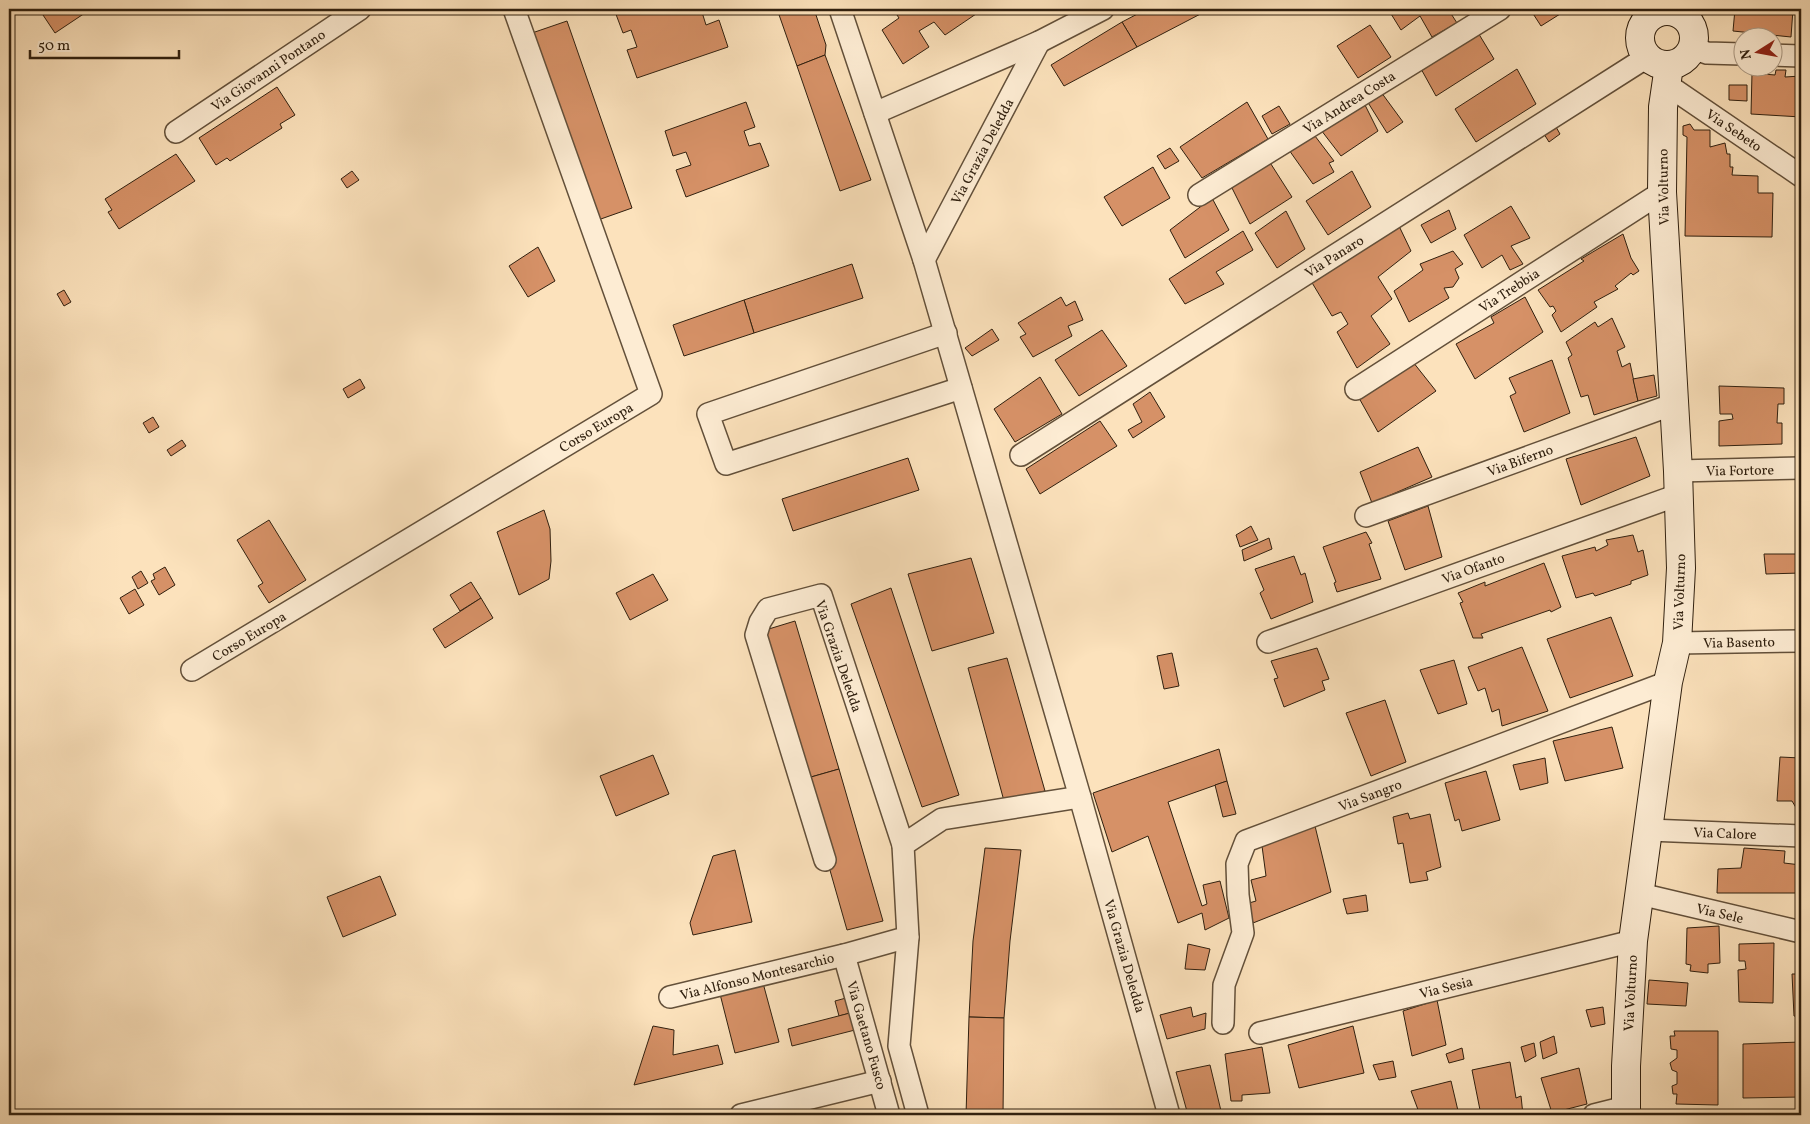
<svg xmlns="http://www.w3.org/2000/svg" width="1810" height="1124" viewBox="0 0 1810 1124" font-family="Vollkorn,serif">
<rect width="100%" height="100%" fill="#fce2bc"/>
<filter id="stains"><feTurbulence type="fractalNoise" baseFrequency=".004" numOctaves="4"/><feColorMatrix values="0 0 0 0 .2 0 0 0 0 .09 0 0 0 0 .02 0 0 0 .5 -.17"/></filter>
<radialGradient id="worn" r=".72"><stop offset=".6" stop-color="#630" stop-opacity="0"/><stop offset="1" stop-color="#630" stop-opacity=".3"/></radialGradient>
<g fill="#d69167" stroke="#30200f">
<path d="M39,9H91L55,33Z"/>
<path d="M614,9H701L706,25L719,20L728,47L637,78L627,50L637,47L631,30L623,33Z"/>
<path d="M777,9H814L826,45L825,55L797,66Z"/>
<path d="M893,9H971L976,14L945,35L934,22L919,31L929,47L903,64L882,30L899,18Z"/>
<path d="M1147,9H1210L1137,47L1122,22Z"/>
<path d="M1388,9H1448L1457,23L1432,37L1420,16L1401,30Z"/>
<path d="M1530,9H1568L1541,26Z"/>
<path d="M1735,9H1793L1791,37L1733,31Z"/>
<path d="M567,21L632,208L598,220L532,33Z"/>
<path d="M1122,22L1137,47L1064,86L1051,65Z"/>
<path d="M1370,25L1391,57L1358,78L1337,46Z"/>
<path d="M1477,31L1494,59L1436,96L1420,67Z"/>
<path d="M825,55L871,180L840,191L797,66Z"/>
<path d="M1517,69L1536,104L1476,142L1455,109Z"/>
<path d="M1776,70H1786L1785,77L1801,76L1800,86H1801V117L1751,114L1752,73L1775,75Z"/>
<path d="M1729,85H1747V101L1729,100Z"/>
<path d="M277,87L295,115L280,124L282,128L230,161L227,158L216,165L199,138Z"/>
<path d="M1381,92L1403,122L1387,133L1367,101Z"/>
<path d="M746,102L755,127L744,131L749,146L760,143L769,166L686,197L676,170L691,165L686,152L673,156L665,131Z"/>
<path d="M1247,102L1268,139L1202,178L1180,147Z"/>
<path d="M1364,103L1378,131L1341,156L1321,130Z"/>
<path d="M1279,106L1290,124L1272,134L1262,116Z"/>
<path d="M1690,124L1694,130H1710V147L1725,143L1727,154H1730V167H1733L1732,175L1758,176V193H1773L1772,237L1685,236L1687,137L1683,135V126Z"/>
<path d="M1556,127L1560,134L1549,142L1544,134Z"/>
<path d="M1315,136L1334,161L1329,163L1334,172L1313,184L1289,150Z"/>
<path d="M1170,148L1179,161L1165,169L1157,156Z"/>
<path d="M176,154L195,181L119,229L108,212L112,210L105,199Z"/>
<path d="M1269,161L1292,197L1250,224L1231,186Z"/>
<path d="M1153,167L1170,198L1122,226L1104,197Z"/>
<path d="M352,171L359,180L347,188L341,179Z"/>
<path d="M1352,171L1371,207L1328,235L1306,201Z"/>
<path d="M1212,198L1229,230L1185,258L1170,230Z"/>
<path d="M1511,206L1530,238L1511,246L1523,264L1510,270L1502,255L1482,268L1464,235Z"/>
<path d="M1449,210L1456,229L1431,243L1421,225Z"/>
<path d="M1286,211L1305,249L1277,268L1255,233Z"/>
<path d="M1399,226L1411,251L1378,277L1392,299L1371,316L1390,344L1357,368L1337,332L1348,324L1341,312L1332,316L1311,281Z"/>
<path d="M1243,231L1253,250L1216,272L1224,284L1185,304L1169,279Z"/>
<path d="M1623,234L1631,258L1639,271L1633,275L1631,273L1615,286L1618,289L1594,302L1597,307L1561,332L1552,315L1556,311L1553,306L1550,307L1538,290L1584,261L1581,259Z"/>
<path d="M538,247L555,281L528,297L509,266Z"/>
<path d="M1453,251L1463,264L1455,269L1459,278L1453,287L1444,288L1449,298L1409,322L1394,291L1423,270L1420,264Z"/>
<path d="M852,264L863,298L754,333L744,300Z"/>
<path d="M64,290L71,302L64,306L57,294Z"/>
<path d="M1061,297L1066,306L1075,301L1083,320L1068,326L1072,336L1033,357L1020,337L1026,334L1018,323Z"/>
<path d="M1525,297L1543,332L1475,379L1456,344L1494,323L1491,317Z"/>
<path d="M744,300L754,333L684,356L673,325Z"/>
<path d="M1612,318L1625,347L1617,351L1622,367L1630,363L1638,401L1594,415L1588,395L1581,397L1568,358L1572,355L1566,342L1595,322L1598,327Z"/>
<path d="M992,329L999,340L972,356L965,348Z"/>
<path d="M1102,330L1127,366L1079,396L1055,360Z"/>
<path d="M1552,360L1570,413L1524,432L1510,396L1516,393L1509,378Z"/>
<path d="M1413,362L1436,391L1378,432L1359,398Z"/>
<path d="M1654,375L1657,396L1638,401L1633,379Z"/>
<path d="M1040,377L1062,414L1015,442L994,409Z"/>
<path d="M360,379L365,388L348,398L343,389Z"/>
<path d="M1719,386L1784,388V404H1778L1777,423H1782V444L1719,446V421L1733,419L1732,414H1720Z"/>
<path d="M1150,392L1165,417L1133,438L1128,430L1142,422L1133,404Z"/>
<path d="M153,417L159,427L149,433L143,423Z"/>
<path d="M1100,421L1117,446L1040,494L1026,469Z"/>
<path d="M1636,437L1650,476L1581,505L1566,459Z"/>
<path d="M182,440L186,446L171,456L167,450Z"/>
<path d="M1418,447L1432,477L1372,503L1360,472Z"/>
<path d="M908,458L919,490L793,531L782,499Z"/>
<path d="M1428,506L1442,557L1405,570L1388,521Z"/>
<path d="M544,510L550,529L551,561L549,579L519,595L497,532Z"/>
<path d="M269,520L306,580L269,603L258,586L263,583L237,540Z"/>
<path d="M1251,526L1258,540L1240,547L1236,535Z"/>
<path d="M1366,532L1372,543L1369,544L1381,579L1337,592L1334,583L1336,582L1323,547Z"/>
<path d="M1633,535L1638,552L1643,550L1648,575L1631,581V584L1595,596L1593,593L1576,598L1562,556L1595,547L1596,551L1608,545L1606,540Z"/>
<path d="M1269,538L1272,549L1244,561L1242,550Z"/>
<path d="M1764,554H1801V573L1766,574Z"/>
<path d="M1294,556L1301,575L1305,573L1313,602L1271,619L1260,593L1264,590L1255,569Z"/>
<path d="M971,558L994,633L932,651L908,574Z"/>
<path d="M1544,563L1561,607L1551,612L1550,610L1481,634L1483,638H1473L1460,603L1463,602L1458,593L1485,582V586Z"/>
<path d="M165,567L175,585L159,595L151,581L155,579L153,574Z"/>
<path d="M141,571L148,583L138,589L132,577Z"/>
<path d="M653,574L668,600L630,620L616,593Z"/>
<path d="M471,582L481,598L460,611L450,595Z"/>
<path d="M891,588L959,795L922,807L851,604Z"/>
<path d="M135,589L144,605L129,614L120,598Z"/>
<path d="M481,598L493,618L445,648L433,629Z"/>
<path d="M1611,617L1633,676L1570,698L1547,639Z"/>
<path d="M795,621L839,769L804,779L759,632Z"/>
<path d="M1522,647L1548,711L1502,726L1499,709L1492,712L1485,688L1478,691L1468,667Z"/>
<path d="M1317,648L1329,679L1322,681L1325,690L1284,707L1274,679L1278,678L1271,661Z"/>
<path d="M1172,653L1179,686L1164,689L1157,656Z"/>
<path d="M1007,658L1045,791L1004,801L968,668Z"/>
<path d="M1454,660L1467,704L1438,714L1420,670Z"/>
<path d="M1385,700L1406,762L1371,776L1346,713Z"/>
<path d="M1612,727L1623,768L1565,781L1553,741Z"/>
<path d="M1219,749L1227,781L1168,802L1202,906L1207,904L1203,885L1220,881L1229,918L1205,930L1202,913L1178,923L1148,836L1112,852L1093,793Z"/>
<path d="M653,755L669,794L616,816L600,776Z"/>
<path d="M1780,757L1801,758V811H1798L1792,801H1777Z"/>
<path d="M1545,758L1548,783L1520,790L1513,765Z"/>
<path d="M839,769L883,921L847,930L804,779Z"/>
<path d="M1486,771L1500,820L1462,831L1459,819L1455,821L1445,783Z"/>
<path d="M1227,781L1236,814L1223,817L1215,785Z"/>
<path d="M1408,813L1410,819L1430,814L1441,867L1426,872L1428,880L1410,883L1403,843L1398,844L1393,817Z"/>
<path d="M1315,826L1331,892L1253,923L1249,903L1256,901L1251,880L1266,876L1262,846Z"/>
<path d="M985,848L1021,850L1010,941L1004,1018L969,1017L973,941Z"/>
<path d="M1744,848L1785,851L1784,863L1801,865L1798,893H1717L1718,869L1741,868Z"/>
<path d="M735,850L752,922L693,935L690,923L713,856Z"/>
<path d="M380,876L396,915L343,937L327,897Z"/>
<path d="M1366,895L1368,911L1347,914L1343,899Z"/>
<path d="M1719,926L1720,963L1708,964V973L1690,971L1691,965L1686,964L1687,928Z"/>
<path d="M1774,943L1773,1003L1739,1002L1738,970L1746,969L1745,961H1739V944Z"/>
<path d="M1188,944L1210,949L1205,970L1185,969Z"/>
<path d="M1792,974H1801V1017L1794,1016Z"/>
<path d="M1649,980L1688,983L1686,1006L1647,1004Z"/>
<path d="M763,983L779,1042L735,1053L720,994Z"/>
<path d="M846,998L850,1013L839,1016L835,1001Z"/>
<path d="M1437,1000L1446,1045L1412,1056L1403,1011Z"/>
<path d="M1191,1007L1193,1017L1206,1013L1205,1029L1167,1039L1160,1015Z"/>
<path d="M1603,1007L1605,1024L1591,1027L1586,1010Z"/>
<path d="M850,1013L855,1030L792,1046L788,1029Z"/>
<path d="M969,1017L1004,1018L1003,1115H966Z"/>
<path d="M653,1026L674,1030L673,1055L718,1045L723,1064L634,1085Z"/>
<path d="M1353,1026L1364,1073L1299,1088L1288,1045Z"/>
<path d="M1674,1031H1718V1105L1676,1104L1677,1094H1673L1672,1086L1677,1084V1072L1672,1070L1670,1063L1677,1058V1050L1671,1049L1670,1036H1675Z"/>
<path d="M1554,1036L1557,1053L1543,1059L1540,1042Z"/>
<path d="M1801,1042V1097L1743,1098V1044Z"/>
<path d="M1534,1043L1536,1056L1525,1062L1521,1047Z"/>
<path d="M1262,1047L1270,1093L1242,1095V1101H1231L1225,1054Z"/>
<path d="M1462,1048L1464,1059L1449,1063L1446,1054Z"/>
<path d="M1393,1061L1396,1077L1379,1080L1373,1065Z"/>
<path d="M1510,1062L1516,1098L1521,1096L1523,1115H1481L1472,1070Z"/>
<path d="M1210,1065L1222,1115H1188L1176,1072Z"/>
<path d="M1579,1068L1587,1104L1552,1113L1541,1078Z"/>
<path d="M1451,1081L1459,1115H1420L1411,1091Z"/>
</g>
<g fill="none" stroke-linecap="round" stroke-linejoin="round">
<g stroke="#63503a" stroke-width="24">
<g id="street">
<path d="M840,9L924,260L1080,797L1169,1115"/>
<path d="M1692,48L1707,53L1742,54"/>
<path d="M1772,55L1801,56"/>
<path d="M1666,84L1801,176"/>
<path d="M875,113L1039,42L1103,9"/>
<path d="M176,132L360,9"/>
<path d="M1199,195L1500,9"/>
<path d="M924,260L1039,42"/>
<path d="M946,333L708,414L726,464L961,388"/>
<path d="M1356,389L1662,192"/>
<path d="M1021,455L1647,57"/>
<path d="M1678,471L1801,468"/>
<path d="M1366,516L1674,404"/>
<path d="M1268,642L1678,495"/>
<path d="M1677,643L1801,641"/>
<path d="M192,670L651,394L514,9"/>
<path d="M1649,830L1801,836"/>
<path d="M825,860L756,635L760,622L768,609L821,595L903,845"/>
<path d="M1640,894L1801,932"/>
<path d="M908,937L899,1046L918,1115"/>
<path d="M844,955L889,1115"/>
<path d="M670,997L844,955L908,937L903,845L942,819L1080,797"/>
<path d="M1223,1023L1224,985L1243,933L1238,895L1237,864L1246,841L1668,682"/>
<path d="M1260,1033L1633,941"/>
<path d="M741,1115L880,1081"/>
<path d="M1594,1115L1626,1107"/>
</g>
</g>
<g stroke="#30200f" stroke-width="30">
<g id="secondary">
<circle cx="1667" cy="38" r="27"/>
<path d="M1626,1115V1066L1633,941L1668,682L1677,643L1681,568L1678,471L1662,192L1663,107L1669,66"/>
</g>
</g>
<use href="#street" stroke="#fdecd3" stroke-width="21"/>
<use href="#secondary" stroke="#fdecd3" stroke-width="28"/>
</g>
<g text-anchor="middle" stroke-width="4" stroke-linejoin="round" paint-order="stroke">
<g font-size="14" fill="#30200f" stroke="#fdecd3">
<text transform="translate(268 70) rotate(-34)" y="5">Via Giovanni Pontano</text>
<text transform="translate(1349 102) rotate(-32)" y="5">Via Andrea Costa</text>
<text transform="translate(1734 130) rotate(34)" y="5">Via Sebeto</text>
<text transform="translate(982 151) rotate(-62)" y="5">Via Grazia Deledda</text>
<text transform="translate(1663 187) rotate(-91)" y="5">Via Volturno</text>
<text transform="translate(1334 256) rotate(-32)" y="5">Via Panaro</text>
<text transform="translate(1509 290) rotate(-33)" y="5">Via Trebbia</text>
<text transform="translate(596 427) rotate(-31)" y="5">Corso Europa</text>
<text transform="translate(1520 460) rotate(-20)" y="5">Via Biferno</text>
<text transform="translate(1740 470) rotate(-1)" y="5">Via Fortore</text>
<text transform="translate(1473 568) rotate(-20)" y="5">Via Ofanto</text>
<text transform="translate(1679 592) rotate(-88)" y="5">Via Volturno</text>
<text transform="translate(249 636) rotate(-31)" y="5">Corso Europa</text>
<text transform="translate(1739 642) rotate(-1)" y="5">Via Basento</text>
<text transform="translate(839 656) rotate(71)" y="5">Via Grazia Deledda</text>
<text transform="translate(1370 795) rotate(-21)" y="5">Via Sangro</text>
<text transform="translate(1725 833) rotate(2)" y="5">Via Calore</text>
<text transform="translate(1720 913) rotate(13)" y="5">Via Sele</text>
<text transform="translate(1125 956) rotate(74)" y="5">Via Grazia Deledda</text>
<text transform="translate(757 976) rotate(-14)" y="5">Via Alfonso Montesarchio</text>
<text transform="translate(1446 987) rotate(-14)" y="5">Via Sesia</text>
<text transform="translate(1630 993) rotate(-87)" y="5">Via Volturno</text>
<text transform="translate(867 1035) rotate(74)" y="5">Via Gaetano Fusco</text>
</g>
</g>
<rect width="1810" height="1124" fill="none" stroke="#fce2bc" stroke-width="30"/>
<rect x="10" y="10" width="1790" height="1104" fill="none" stroke="#30200f" stroke-width="2.5"/>
<rect x="15" y="15" width="1780" height="1094" fill="none" stroke="#30200f"/>
<g transform="translate(1758 52) rotate(259)"><circle r="24" fill="#fdecd3" stroke="#ab9a85"/>
<path d="M0-4L9 19L0 12L-9 19Z" fill="#8f2418"/>
<text y="-8" font-size="14" font-weight="bold" text-anchor="middle" fill="#30200f">N</text>
</g>
<path d="M30 50v8h149v-8" fill="none" stroke="#30200f" stroke-width="2.5"/>
<text x="38" y="50" font-size="15" fill="#30200f" stroke="#fdecd3" stroke-width="4" paint-order="stroke">50 m</text>
<rect width="100%" height="100%" filter="url(#stains)"/>
<rect width="100%" height="100%" fill="url(#worn)"/>
</svg>
